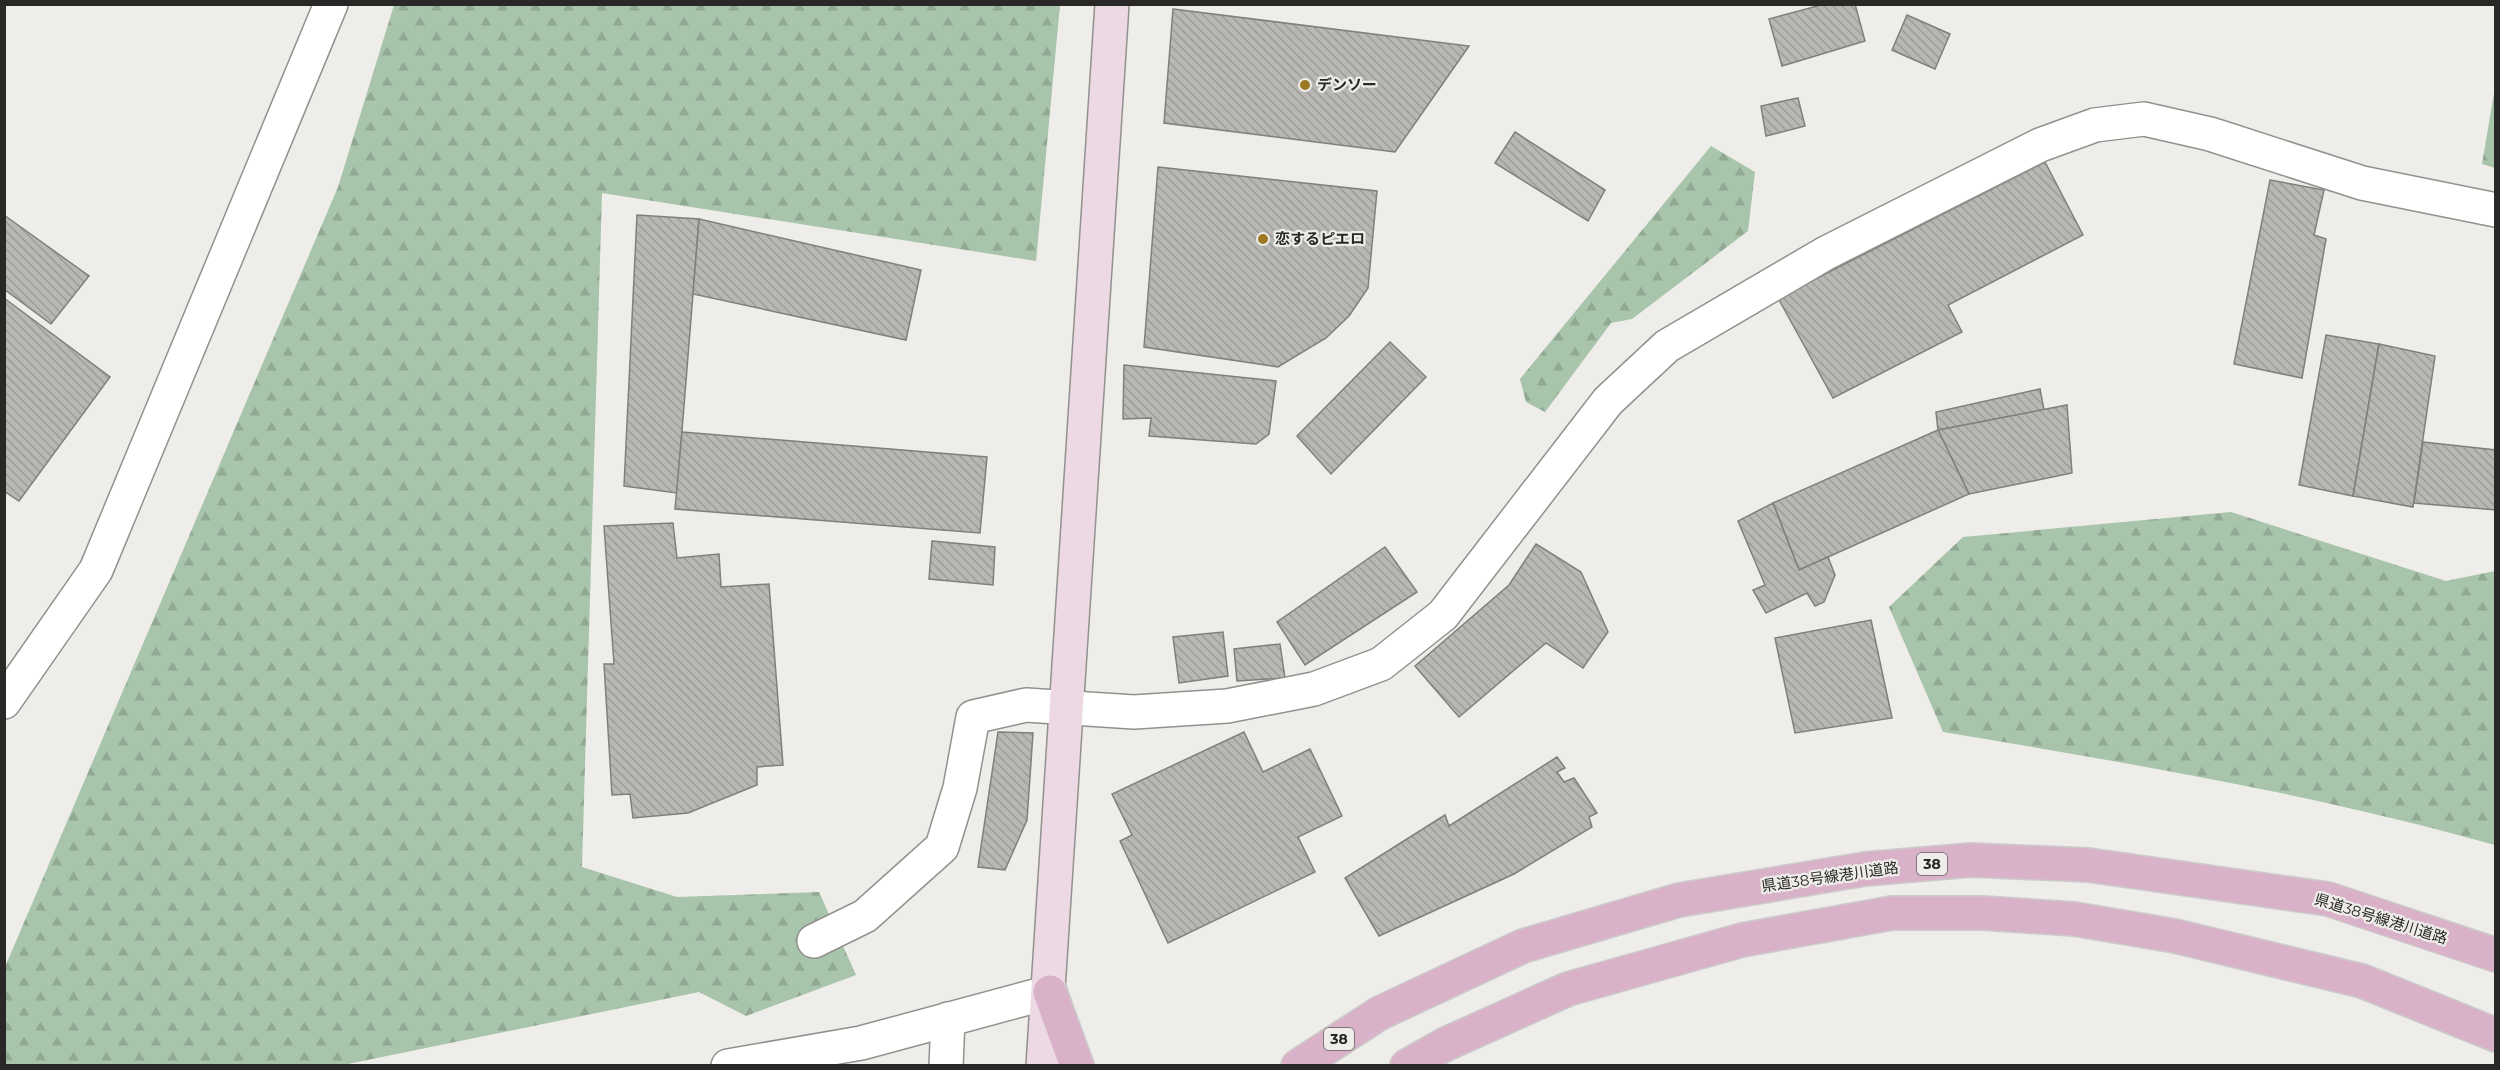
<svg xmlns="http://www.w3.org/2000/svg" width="2500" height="1070" viewBox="0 0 2500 1070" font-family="Montserrat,'Noto Sans JP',sans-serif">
<defs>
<pattern id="forest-firs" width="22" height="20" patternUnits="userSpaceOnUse" patternTransform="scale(1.5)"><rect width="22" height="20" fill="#a8c4ab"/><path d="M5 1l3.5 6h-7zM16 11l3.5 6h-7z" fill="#91a893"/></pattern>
<pattern id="building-back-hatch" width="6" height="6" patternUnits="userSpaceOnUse" patternTransform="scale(1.5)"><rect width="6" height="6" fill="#b8b7b4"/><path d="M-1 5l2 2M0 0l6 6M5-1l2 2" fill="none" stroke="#9e9d9b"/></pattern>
</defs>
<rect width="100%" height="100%" fill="#eeede9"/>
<g fill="url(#forest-firs)">
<path d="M394,5H1060L1036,261L602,193L582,867L677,897L819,892L856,975L746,1016L699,992L343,1065L5,1066V967L338,187Z"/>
<path d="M2495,87L2496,168H2495L2482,164Z"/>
<path d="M1711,146L1755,172L1748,231L1632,319L1611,323L1545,412L1526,402L1520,379Z"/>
<path d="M2231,512L2446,581L2495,571V845C2314,794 2129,763 1943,732L1889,607L1963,537Z"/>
</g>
<g fill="url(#building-back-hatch)" stroke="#807f7c" stroke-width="1.5">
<path d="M1825,4H1855L1865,41L1782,66L1769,19Z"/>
<path d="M1173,9L1469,46L1395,152L1164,123Z"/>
<path d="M1907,15L1950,34L1935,69L1892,50Z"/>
<path d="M1798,98L1805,126L1766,136L1761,106Z"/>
<path d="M1515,132L1605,190L1588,221L1495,163Z"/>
<path d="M2045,162L2083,235L1948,305L1962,332L1833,398L1778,298Z"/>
<path d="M1158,167L1377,191L1368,288L1349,316L1326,338L1278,367L1144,347Z"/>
<path d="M2270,180L2324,190L2314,235L2326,239L2302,378L2234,364Z"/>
<path d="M4,215L89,276L51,324L4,289Z"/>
<path d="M637,215L699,219L677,493L624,486Z"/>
<path d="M699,219L921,270L906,340L693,294Z"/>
<path d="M4,298L110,377L19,501L4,491Z"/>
<path d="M2326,335L2379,344L2353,496L2299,485Z"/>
<path d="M1390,342L1426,377L1331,474L1297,436Z"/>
<path d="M2379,344L2435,356L2413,507L2353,496Z"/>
<path d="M1124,365L1276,381L1269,434L1256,444L1149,436L1151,418L1123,419Z"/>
<path d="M2040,389L2044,410L1938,430L1936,412Z"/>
<path d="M2067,405L2072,473L1969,494L1938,430Z"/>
<path d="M1938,430L1969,494L1799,570L1773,503Z"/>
<path d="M682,432L987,457L980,533L675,509Z"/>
<path d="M2423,442L2496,450V510L2414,503Z"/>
<path d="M1773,503L1799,570L1828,557L1835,575L1824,602L1815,606L1807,593L1766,613L1753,590L1765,585L1738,521Z"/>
<path d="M673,523L677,558L719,554L721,587L769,584L783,765L757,767V785L688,813L633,818L630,794L612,795L604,664H614L604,526Z"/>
<path d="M932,541L995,547L993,585L929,579Z"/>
<path d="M1536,544L1581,572L1608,632L1583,668L1546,643L1459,717L1415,666L1509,585Z"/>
<path d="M1385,547L1417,592L1305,665L1277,622Z"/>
<path d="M1871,620L1892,718L1795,733L1775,638Z"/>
<path d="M1223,632L1228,676L1179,683L1173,637Z"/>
<path d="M1280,644L1285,678L1237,681L1234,649Z"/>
<path d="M998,732L1033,733L1027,820L1005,870L978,867Z"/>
<path d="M1244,732L1263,772L1310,749L1342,816L1298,837L1315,872L1168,943L1120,841L1132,835L1112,794Z"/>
<path d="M1557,757L1565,768L1557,772L1564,782L1574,778L1597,813L1589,817L1592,827L1514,874L1379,936L1345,878L1445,815L1449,826Z"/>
</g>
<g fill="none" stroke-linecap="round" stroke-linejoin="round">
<g stroke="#92918e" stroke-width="36">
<g id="street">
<path d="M4,702L96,570L331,4"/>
<path d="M814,941L865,916L942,847L960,788L973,717L1026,705L1134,712L1227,706L1314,689L1381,664L1443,615L1608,401L1667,346L1826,253L2040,145L2095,125L2144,119L2210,134L2362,183L2496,210"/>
<path d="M728,1066L861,1043L1050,992"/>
<path d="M946,1066L948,1019"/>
</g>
</g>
<g stroke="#92918e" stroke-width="36">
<path id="secondary" d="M1043,1066L1112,4"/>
</g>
<g stroke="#cccbcb" stroke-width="36">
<g id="primary">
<path d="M1050,992L1077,1066"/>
<path d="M1298,1066L1380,1013L1523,946L1679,900L1865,869L1971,860L2088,865L2328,899L2496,955"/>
<path d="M1407,1066L1446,1044L1568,989L1742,940L1892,913H1983L2074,919L2175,936L2362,981L2496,1035"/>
</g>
</g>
<use href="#street" stroke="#fff" stroke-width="33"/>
<use href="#secondary" stroke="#ecd9e4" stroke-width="33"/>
<use href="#primary" stroke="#d9b2c9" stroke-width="33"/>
</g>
<g fill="#9c7924" stroke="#eeede9" stroke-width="2">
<circle cx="1305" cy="85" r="6"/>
<circle cx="1263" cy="239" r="6"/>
</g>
<g text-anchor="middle" stroke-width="4.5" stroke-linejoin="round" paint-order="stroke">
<g fill="#eeede9" stroke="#646361" stroke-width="1.5">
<rect x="1917" y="853" width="30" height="22" rx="4.5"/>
<rect x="1324" y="1028" width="30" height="22" rx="4.5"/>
</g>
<g font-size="14" font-weight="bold" fill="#292827">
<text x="1932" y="869">38</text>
<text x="1339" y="1044">38</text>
</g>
<g font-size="15" font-weight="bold" fill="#292827" stroke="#eeede9" text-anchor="start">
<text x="1317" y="90">デンソー</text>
<text x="1275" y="244">恋するピエロ</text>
</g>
<g font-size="15" fill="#292827" stroke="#eeede9">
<text transform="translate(1830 877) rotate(-8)" y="5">県道38号線港川道路</text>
<text transform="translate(2381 919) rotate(17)" y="5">県道38号線港川道路</text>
</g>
</g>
<rect width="2500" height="1070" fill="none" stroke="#292827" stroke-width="12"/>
</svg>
